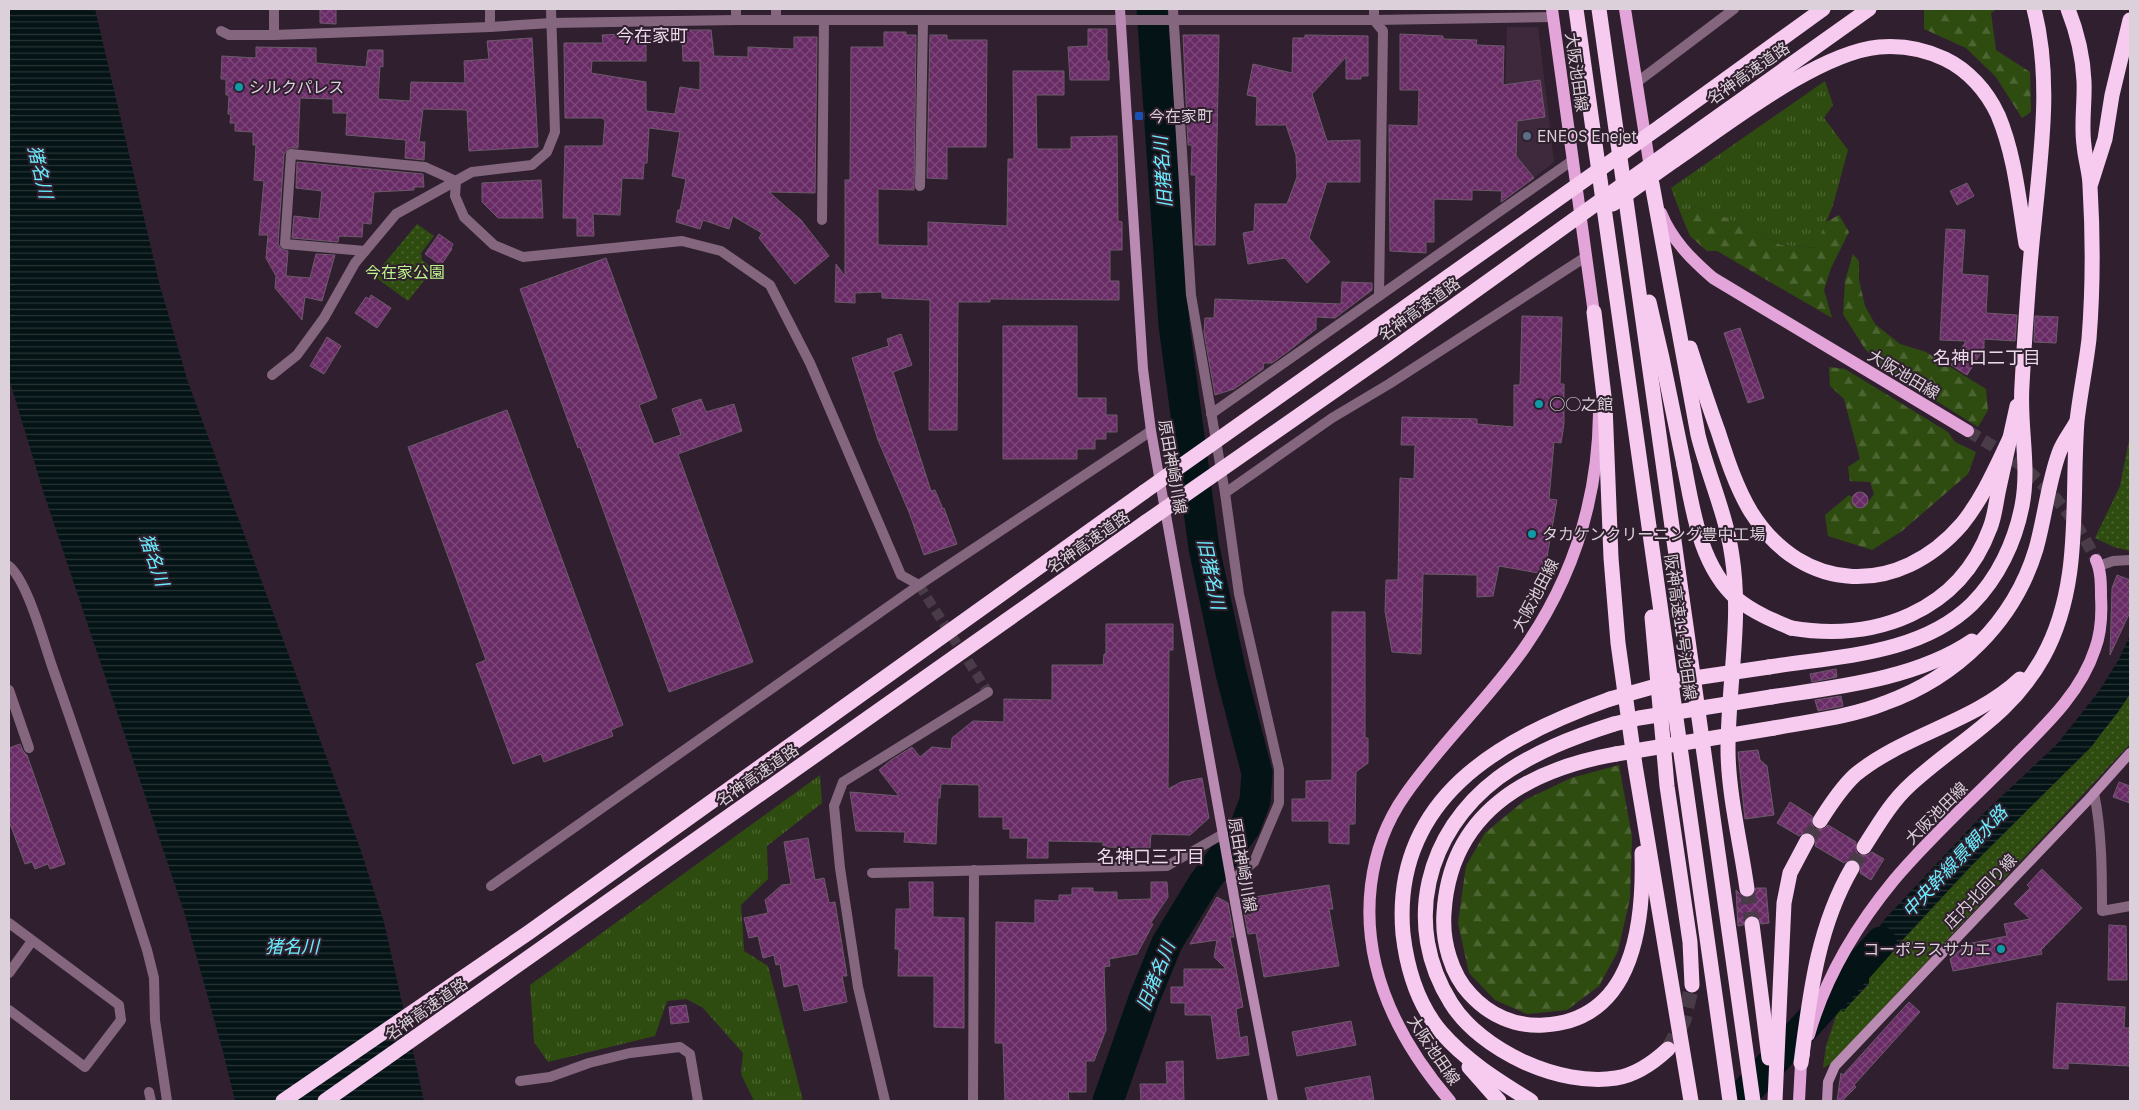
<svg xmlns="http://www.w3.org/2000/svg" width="2139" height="1110" viewBox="0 0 2139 1110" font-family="'IBM Plex Sans','Noto Sans JP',sans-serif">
<defs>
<pattern id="grass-tufts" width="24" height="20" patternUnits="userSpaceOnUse" patternTransform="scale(1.25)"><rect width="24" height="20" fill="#2f4c10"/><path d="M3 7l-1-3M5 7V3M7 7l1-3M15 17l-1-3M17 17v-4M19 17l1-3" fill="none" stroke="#4d6532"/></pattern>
<pattern id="forest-firs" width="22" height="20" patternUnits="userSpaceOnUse" patternTransform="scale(1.25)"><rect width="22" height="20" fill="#2f4c10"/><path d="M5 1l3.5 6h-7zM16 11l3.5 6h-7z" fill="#4d6532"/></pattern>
<pattern id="park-dots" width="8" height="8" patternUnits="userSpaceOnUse" patternTransform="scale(1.25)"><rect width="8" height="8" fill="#2f4c10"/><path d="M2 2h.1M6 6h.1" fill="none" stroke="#4d6532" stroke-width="1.8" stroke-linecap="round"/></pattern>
<pattern id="water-rules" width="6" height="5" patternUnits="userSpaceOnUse" patternTransform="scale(1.25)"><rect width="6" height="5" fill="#041315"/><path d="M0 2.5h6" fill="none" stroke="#283436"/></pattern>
<pattern id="building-cross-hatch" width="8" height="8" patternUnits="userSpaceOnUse" patternTransform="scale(1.25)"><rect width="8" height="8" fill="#682b65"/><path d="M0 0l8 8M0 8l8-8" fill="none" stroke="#7d497a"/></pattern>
</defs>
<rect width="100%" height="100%" fill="#30202f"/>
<path fill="#3e293c" d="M1507,27H1538L1554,162L1502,203Z"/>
<g fill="url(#grass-tufts)">
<path d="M1825,81L1833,105L1824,118L1848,150L1833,205L1816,248L1781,245L1725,217L1694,206L1682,217L1671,188Z"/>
<path d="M820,775L822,803L767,846L768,879L741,905L744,951L768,966L803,1101H754L741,1074L743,1053L702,1007L686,999L667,1001L655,1036L548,1062L534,1042L530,985Z"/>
</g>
<g fill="url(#forest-firs)">
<path d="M1924,9H1997L1991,13L1996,50L2030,72L2031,112L2022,118L1996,77L1966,48L1924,29Z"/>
<path d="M1694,206L1725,217L1781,245L1815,248L1826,222L1839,215L1849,232L1831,268L1824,290L1832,318L1717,251H1707L1690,236L1682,217Z"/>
<path d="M1853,254L1859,261V280L1865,306L1875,324L1900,344L1926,352L1986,389L1988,410L1978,427L1885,369L1865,349L1843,314L1845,281Z"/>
<path d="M1829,367L1845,369L1948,432L1955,442L1976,452L1968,474L1902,531L1872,550L1828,536L1825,515L1849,495L1866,505L1874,494L1870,482L1850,481L1848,467L1860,459L1844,399L1830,386Z"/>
<path d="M1619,765L1632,837L1630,898L1618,951L1599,986L1567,1010L1527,1014L1495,1000L1469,973L1458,923L1466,866L1485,833L1525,800L1571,778Z"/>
</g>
<g fill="url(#park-dots)">
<path d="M417,224L434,236L421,253L422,260L433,269L408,301L374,276Z"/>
<path d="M2130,435V551L2114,547L2095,538L2120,486Z"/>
<path d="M2130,694V744L1832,1063L1823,1068L1826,1046L1839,1007L1843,1011L1869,984V976L1972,865L2091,747Z"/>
</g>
<g fill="url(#water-rules)">
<path d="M9,9H95L160,286L188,382L360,848L384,922L424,1101H235L222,1048L185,915L44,494L9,379Z"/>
<path d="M2130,635V694L2118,712L2091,747L1972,865L1869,976V983L1843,1012L1839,1007L1845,988L1866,949L1883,921L1986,811L2057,744L2099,691L2119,659Z"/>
</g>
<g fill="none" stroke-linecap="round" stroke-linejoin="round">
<g stroke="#041315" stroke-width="31">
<path d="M1108,1101L1144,999L1167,943L1203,884L1245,827L1255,801L1257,773L1231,673L1204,548L1174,325L1152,9"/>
<path d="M1738,1101L1881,942"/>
</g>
</g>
<g fill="url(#building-cross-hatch)" stroke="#6d5a6b">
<path d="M320,9H336V24L320,23Z"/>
<path d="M663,29V43H650V30Z"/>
<path d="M1088,29H1107V61H1109V80H1070L1068,47L1088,46Z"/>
<path d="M682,30H711L714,56L748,57V47L794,49V37H817L815,193L769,192L801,220L829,256L795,284L759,238L762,233L733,216L729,229L703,220L700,229L676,222L678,210H680L686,179L672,176L680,132L649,128L647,163H644L643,179L622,178L620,215L593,214L594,236H577V218H563L565,146H603L605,120L602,118H565L564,43H603L602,35L622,34V31H646V61H592L591,73L646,82V111L675,114L680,87L700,90V61H683Z"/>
<path d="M884,32H906V35H916L914,190L878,189V245L928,246V222L1007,226L1008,159H1014L1013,71H1064V95H1036L1037,149H1071V137L1117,136L1118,221L1122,222V250H1110V281H1119V300L990,299V302H958L957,430H929L930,300L882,298V292L855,293V303L835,302L836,264L845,276V180H850L851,47H884Z"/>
<path d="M1400,34L1443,36V39L1477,40L1476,45L1504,46L1503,85L1540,80L1545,117L1517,121L1516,156L1534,178L1501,202L1502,191L1472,190V200L1434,199V242H1426V253L1390,251L1389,125L1418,126L1419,90H1400Z"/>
<path d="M930,35H947V40H987L986,147H947V179L927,178Z"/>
<path d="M1183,35H1219L1215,245H1195L1196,175H1191L1192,145H1188Z"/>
<path d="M1305,35L1368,36V76H1361V79H1346V57L1312,94L1327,141L1360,140V182H1327L1309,238L1330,262L1307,283L1285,258L1248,264L1243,233L1254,231L1255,204H1287L1297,177L1296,155L1286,125H1256L1257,97L1247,95L1253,64L1292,73L1293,38H1305Z"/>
<path d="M532,38L538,147L469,151L467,110L423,109L419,142H425L424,160L405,158L406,140L346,135L347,113H333V99L300,98L298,148H289L284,154L278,244L281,249L288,251L286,276L310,278L316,254L335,255L322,301L305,297L302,320L275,288L276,276L266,258L268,235H259L264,181L254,180L256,145H253V132L235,131V123H230L231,114H228L229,95H226V79H221L222,56L256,58V47L316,48V63L366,67L368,50H383V67L380,66L378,99L410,101L411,82L465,83L464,61L489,59L487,41Z"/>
<path d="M297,162L423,174L424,187H414V190L374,192L371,224L363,223L362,237L339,236L338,242L292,238L294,216L319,219L322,191L296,188Z"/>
<path d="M541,180L543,218H498L482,202V183Z"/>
<path d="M1967,183L1974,196L1957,205L1950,191Z"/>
<path d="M1946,229L1965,230L1962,274L1988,276L1986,313L2017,315L2015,341L1984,339V348L1967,375L1951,365L1966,341L1940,340Z"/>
<path d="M439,234L453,244L451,248L452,249L441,265L425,254Z"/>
<path d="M606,258L657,398L639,405L654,444L681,435L672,409L701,399L706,412L734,404L742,431L678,454L753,662L669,692L587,465L580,447L578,448L520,289Z"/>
<path d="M1342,282L1372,283V290L1335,318L1316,317V329L1290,350L1272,363H1264L1263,369L1234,389L1215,395L1204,333L1205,318H1214L1215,299L1341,304Z"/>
<path d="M371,295L391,308L377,328L355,313L366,297L369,299Z"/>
<path d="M1522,316L1562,317L1560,384H1564V424L1561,443L1554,442L1549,499L1557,500L1544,574L1499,566L1493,596L1477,597V575L1423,574L1421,654L1392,652L1385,611L1386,580H1398L1400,478L1414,479L1415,445H1401L1402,417L1477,419V424L1514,427V385H1520Z"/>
<path d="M2035,316L2058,317L2056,343L2034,342Z"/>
<path d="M1003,326H1077V398H1106V415H1117V432H1106V439H1095V449H1077V459H1003Z"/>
<path d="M1740,328L1764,398L1748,403L1724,333Z"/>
<path d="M901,334L912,365L893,372L931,491L935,490L943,509L944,508L957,544L924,555L909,512L878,440L852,358L889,346L887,339Z"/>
<path d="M327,337L341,346L324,374L310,366Z"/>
<path d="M507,410L623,725L611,730L613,736L544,762L541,754L513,764L476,664L486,660L408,447Z"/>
<circle cx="1860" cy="500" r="8"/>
<path d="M2117,575L2130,580V612L2110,655L2112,588Z"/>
<path d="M1332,612H1365V738H1368V763L1356,772L1355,824H1349V844L1329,843V821H1292V799H1306V781L1332,780Z"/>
<path d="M1106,624H1173V650H1169L1168,789L1181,782L1202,778L1209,818L1190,835L1151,834L1150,848L1103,847V842L1048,841V858H1027L1028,838H1010V829H1003V817H979V785L941,784L940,798H938L936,844L904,842L905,832L856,831L850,792L899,796L879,770L891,760L912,747L920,757L932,747L951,749L952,738L973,721L1004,722V699L1052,700V665H1103L1104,654H1106Z"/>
<path d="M1836,669L1837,677L1812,682L1810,674Z"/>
<path d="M1841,696L1843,706L1818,711L1815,700Z"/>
<path d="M20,744L23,751L27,755L65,864L50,869L48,864L35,869L32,862L25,864L9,821V748Z"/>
<path d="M1758,750L1760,760L1767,766L1774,815L1745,819L1738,752Z"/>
<path d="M2119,782L2130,786V803L2113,797Z"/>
<path d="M1790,802L1812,816V825L1815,829H1824L1828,825L1856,842V851L1859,855H1868L1872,852L1884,859L1871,880L1860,873L1861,867L1857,860L1851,859L1844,863L1815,846L1816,840L1812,833L1806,832L1799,836L1777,823Z"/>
<path d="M808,838L815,880L824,878L829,903L835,902L847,976H842L847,1002L804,1011L798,984L784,987L780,964L776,965L774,955L763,958L758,936L749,938L744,918L768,913L765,900L782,885L791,884L784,842Z"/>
<path d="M2042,869L2082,908L2041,950L2042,954L1953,971L1950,959L1967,944L2007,936L2004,924L2030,919L2014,904L2030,888L2027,885Z"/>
<path d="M909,882H933V917L964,918V1028L934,1027V976H898L899,949H895L896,909H910Z"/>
<path d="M1151,882H1167L1168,897L1150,924H1153L1137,954L1109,959L1110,966L1104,967L1106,1030L1094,1061H1086V1092H1068L1069,1101H1005L1003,1043H995L996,922L1035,923V900L1059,901V895H1072V888H1093V892H1117V900L1151,899Z"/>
<path d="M1329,885L1333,909H1329L1339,966L1264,977L1256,933L1248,934L1244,912L1251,916L1248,898Z"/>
<path d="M1756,888H1766L1769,923L1761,924L1759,918L1751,915L1746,917L1743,925L1738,926L1736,890L1743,897L1748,898L1753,896Z"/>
<path d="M1217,897L1228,903L1234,937H1230L1243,1007L1236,1009L1240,1038L1247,1036L1249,1055L1217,1059L1211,1015H1185V1003H1171V987H1184V969H1226L1214,957L1217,940L1190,944Z"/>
<path d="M2109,925L2126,926L2127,980H2108Z"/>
<path d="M1909,1002L1920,1012L1854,1085L1856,1087L1842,1101H1837L1841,1073L1843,1075Z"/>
<path d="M2057,1003L2125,1007L2124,1028H2130V1066L2068,1063V1069L2053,1068Z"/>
<path d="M686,1005L689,1022L671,1024L669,1007Z"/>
<path d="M1351,1021L1356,1045L1297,1056L1292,1032Z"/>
<path d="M1183,1061L1184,1101H1141L1140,1084H1167L1166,1062Z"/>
<path d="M1370,1076L1374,1101H1308L1305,1088Z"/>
</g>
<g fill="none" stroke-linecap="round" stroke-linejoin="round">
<path stroke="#4a3b49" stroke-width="10" stroke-dasharray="10 5" stroke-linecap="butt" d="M919,585L988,692"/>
<path stroke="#4a3b49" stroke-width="12" stroke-dasharray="12 6" stroke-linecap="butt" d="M1968,431C1983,440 1997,448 2011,458C2047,483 2077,520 2096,560"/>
<g stroke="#4a3b49" stroke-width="15" stroke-dasharray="15 8" stroke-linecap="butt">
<path d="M1807,841L1820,821"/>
<path d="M1852,868L1864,847"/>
<path d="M1747,889L1752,924"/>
<path d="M1668,1049L1684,1020L1692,985"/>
</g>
<g stroke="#84667f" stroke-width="10">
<path d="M1173,9L1191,295L1225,493L1239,594L1279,769V803L1254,862L1231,881"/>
<path d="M1374,9V20L1383,31L1379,296"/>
<path d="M736,20V9"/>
<path d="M776,20V9"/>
<path d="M490,27V9"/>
<path d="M221,31L229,35H274L490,27L551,23L736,20H1374L1553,17"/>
<path d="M274,35V9"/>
<path d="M1636,83L1734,9"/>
<path d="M920,186L923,20"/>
<path d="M822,220L824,20"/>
<path d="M365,251L285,244L291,154L425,167L456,181L455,196L464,217L494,245L523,257L682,241L721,251L770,285L810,363L901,575L919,585"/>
<path d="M272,375L297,355L324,318L355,263L396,214L472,172L532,165L547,152L555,132L551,9"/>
<path d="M1211,414L1573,160"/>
<path d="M1225,493L1332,418L1389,384L1587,256"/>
<path d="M9,566C28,582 44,644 53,669C86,763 117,856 147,950L154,978L155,1020L167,1101"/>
<path d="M2099,566L2113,561L2130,560"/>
<path d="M9,690L29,748"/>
<path d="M2094,793C2102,832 2102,872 2102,911L2130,906"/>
<path d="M872,873L1167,866L1223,834"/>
<path d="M491,886L919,585L1151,431"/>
<path d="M9,923L119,1005L121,1020L85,1067L9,1010"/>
<path d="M9,973L32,941"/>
<path d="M520,1081L550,1077L589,1063L630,1053L680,1047L690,1054L698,1101"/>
<path d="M149,1092L151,1101"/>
<path d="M885,1101L858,987L840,868L834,806L843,782L988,692"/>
<path d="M973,1101L974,870"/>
</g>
<g stroke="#b98ab2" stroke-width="10">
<path d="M1120,9L1143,369L1151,431L1240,930L1273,1101"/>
<path d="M1827,1101L1828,1082L1835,1066L2088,800L2130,753"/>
</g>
<g stroke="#e3a5d9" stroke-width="12">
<path d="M1552,9L1595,321"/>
<path d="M1625,9L1651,174"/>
<path d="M1661,213C1672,240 1691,259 1713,278L1968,431"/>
<path d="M1809,1035C1825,978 1857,925 1894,880C1932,835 1976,796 2016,755C2047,724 2081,692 2095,649C2101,633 2102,614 2101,597C2101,584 2101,571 2096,560"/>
<path d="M1450,1101C1398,1040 1361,968 1371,885C1375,853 1386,822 1405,795C1441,743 1489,699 1525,647C1574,576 1598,499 1599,413"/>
<path d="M1799,1101L1801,1063L1804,1054"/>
</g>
<g stroke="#f7caef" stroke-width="15">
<path d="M1576,9L1730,1101"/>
<path d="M1599,9L1753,1101"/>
<path d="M1661,126L1823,9"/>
<path d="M1671,150L1869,9"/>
<path d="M1675,160C1727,125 1817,53 1879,47C1902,45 1924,49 1945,59C1968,70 1987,91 1998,115C2015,155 2019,202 2026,244"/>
<path d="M2091,183L2105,139L2112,95L2130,20"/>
<path d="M1652,184L1698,435C1708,475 1726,514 1732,556C1742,620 1728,685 1728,749C1728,793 1741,845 1747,889"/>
<path d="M1649,302L1662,358L1684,465"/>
<path d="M1594,312L1605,405L1611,558L1618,643L1635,765L1691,1101"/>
<path d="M1690,348C1699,376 1708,404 1718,431C1727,459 1736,487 1751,512C1803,595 1899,597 1962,524C1983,498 1996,467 2010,438"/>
<path d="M1652,617L1667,786L1690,942L1692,985"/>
<path d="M1791,628C1875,642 1959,612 1990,528C1995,516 1996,501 1999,488C2005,461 2011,433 2017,406"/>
<path d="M1769,667C1837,656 1920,655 1972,604C1998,578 2015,542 2022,506C2030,465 2019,426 2022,385C2025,331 2028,277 2034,224C2041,152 2052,79 2034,9"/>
<path d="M1771,697C1837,687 1916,679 1972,641"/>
<path d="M1614,724C1573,737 1534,752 1498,778C1426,832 1402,925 1451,1003C1481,1051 1560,1087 1616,1078C1636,1075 1653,1063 1668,1049"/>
<path d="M1774,728C1811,721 1850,717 1885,703C1957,677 2014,622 2036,549C2045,517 2048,483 2059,453C2063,442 2071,432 2076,423"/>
<path d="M1616,754C1527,770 1450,813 1444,913C1442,941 1451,974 1470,994C1489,1015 1515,1027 1544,1025C1634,1020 1644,924 1642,853"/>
<path d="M1820,821C1830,805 1841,788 1855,775C1905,734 1973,723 2020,679"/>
<path d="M1864,847C1878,825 1891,802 1911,784C1959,740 2009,718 2043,657C2083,585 2071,500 2077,421C2080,394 2086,366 2089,339C2093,289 2093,236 2090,186C2090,173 2085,159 2084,145C2081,124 2085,102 2084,81C2083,56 2077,32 2068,9"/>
<path d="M1752,924L1769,1058"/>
<path d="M1801,1063C1810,995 1817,928 1852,868"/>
<path d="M1469,1067L1499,1101"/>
<path d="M283,1101L528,933L1144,492"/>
<path d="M325,1101L1146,522"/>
<path d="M1531,1101C1499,1081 1466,1061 1441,1032C1418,1005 1407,968 1403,934C1391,799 1500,738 1610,699"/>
<path d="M1775,1101L1784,903L1790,873L1807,841"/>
</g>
<g stroke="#f7caef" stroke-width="15">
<path d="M1613,204L1675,160"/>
<path d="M1684,465C1693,511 1700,566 1737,599C1753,612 1772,620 1791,628"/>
<path d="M1144,492L1661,126"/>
<path d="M1146,522L1387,354L1671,150"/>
<path d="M1610,699L1674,681L1769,667"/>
<path d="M1614,724L1639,718L1771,697"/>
<path d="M1616,754L1774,728"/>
</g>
</g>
<g fill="#0f9aa8" stroke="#30202f" stroke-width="2">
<circle cx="239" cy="87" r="5"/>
<circle cx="1539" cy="404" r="5"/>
<circle cx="1532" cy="534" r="5"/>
<circle cx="2001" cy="949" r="5"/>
</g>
<rect fill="#1a4fb4" stroke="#30202f" stroke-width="2" x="1134" y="111" width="10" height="10" rx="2.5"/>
<circle fill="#5c6f8a" stroke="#30202f" stroke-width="2" cx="1527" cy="136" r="5"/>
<g text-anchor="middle" stroke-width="4" stroke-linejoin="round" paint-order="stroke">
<g font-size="16" fill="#dcd1da" stroke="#30202f">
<text transform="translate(1577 72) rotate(82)" y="6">大阪池田線</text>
<text transform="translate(1748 73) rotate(-35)" y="6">名神高速道路</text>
<text transform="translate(1419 309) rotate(-36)" y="6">名神高速道路</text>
<text transform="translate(1904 374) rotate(31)" y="6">大阪池田線</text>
<text transform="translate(1173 467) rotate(80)" y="6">原田神崎川線</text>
<text transform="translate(1088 542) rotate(-35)" y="6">名神高速道路</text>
<text transform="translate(1535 595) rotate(-62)" y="6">大阪池田線</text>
<text transform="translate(1681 627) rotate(82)" y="6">阪神高速11号池田線</text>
<text transform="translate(757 775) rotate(-35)" y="6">名神高速道路</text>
<text transform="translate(1936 813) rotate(-45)" y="6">大阪池田線</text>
<text transform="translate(1243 865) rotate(80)" y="6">原田神崎川線</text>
<text transform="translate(1980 891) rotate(-46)" y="6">庄内北回り線</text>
<text transform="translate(426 1009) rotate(-35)" y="6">名神高速道路</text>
<text transform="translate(1434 1050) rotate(56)" y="6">大阪池田線</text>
</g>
<g font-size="16" fill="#dcd1da" stroke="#30202f" text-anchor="start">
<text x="249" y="93">シルクパレス</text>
<text x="1149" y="122">今在家町</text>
<text x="1537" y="142">ENEOS Enejet</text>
<text x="1549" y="410">○○之館</text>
<text x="1542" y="540">タカケンクリーニング豊中工場</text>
<text x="1991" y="955" text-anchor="end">コーポラスサカエ</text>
</g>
<g font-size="16" fill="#bdf58c" stroke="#30202f">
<text x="405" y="278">今在家公園</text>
</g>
<g font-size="18" fill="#eed8eb" stroke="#30202f">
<text x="652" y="42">今在家町</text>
<text x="1987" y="364">名神口二丁目</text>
<text x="1151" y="863">名神口三丁目</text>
</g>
<g font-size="18" font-style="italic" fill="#6aeefe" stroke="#30202f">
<text transform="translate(40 172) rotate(77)" y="6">猪名川</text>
<text transform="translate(1163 172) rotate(-94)" y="6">旧猪名川</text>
<text transform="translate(154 560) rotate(71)" y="6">猪名川</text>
<text transform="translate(1211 574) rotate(78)" y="6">旧猪名川</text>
<text transform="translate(1955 862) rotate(-47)" y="6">中央幹線景観水路</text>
<text x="292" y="953">猪名川</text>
<text transform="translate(1156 976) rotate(-68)" y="6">旧猪名川</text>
</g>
</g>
<rect width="2139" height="1110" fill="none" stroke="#dcd1da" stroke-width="20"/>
</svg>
